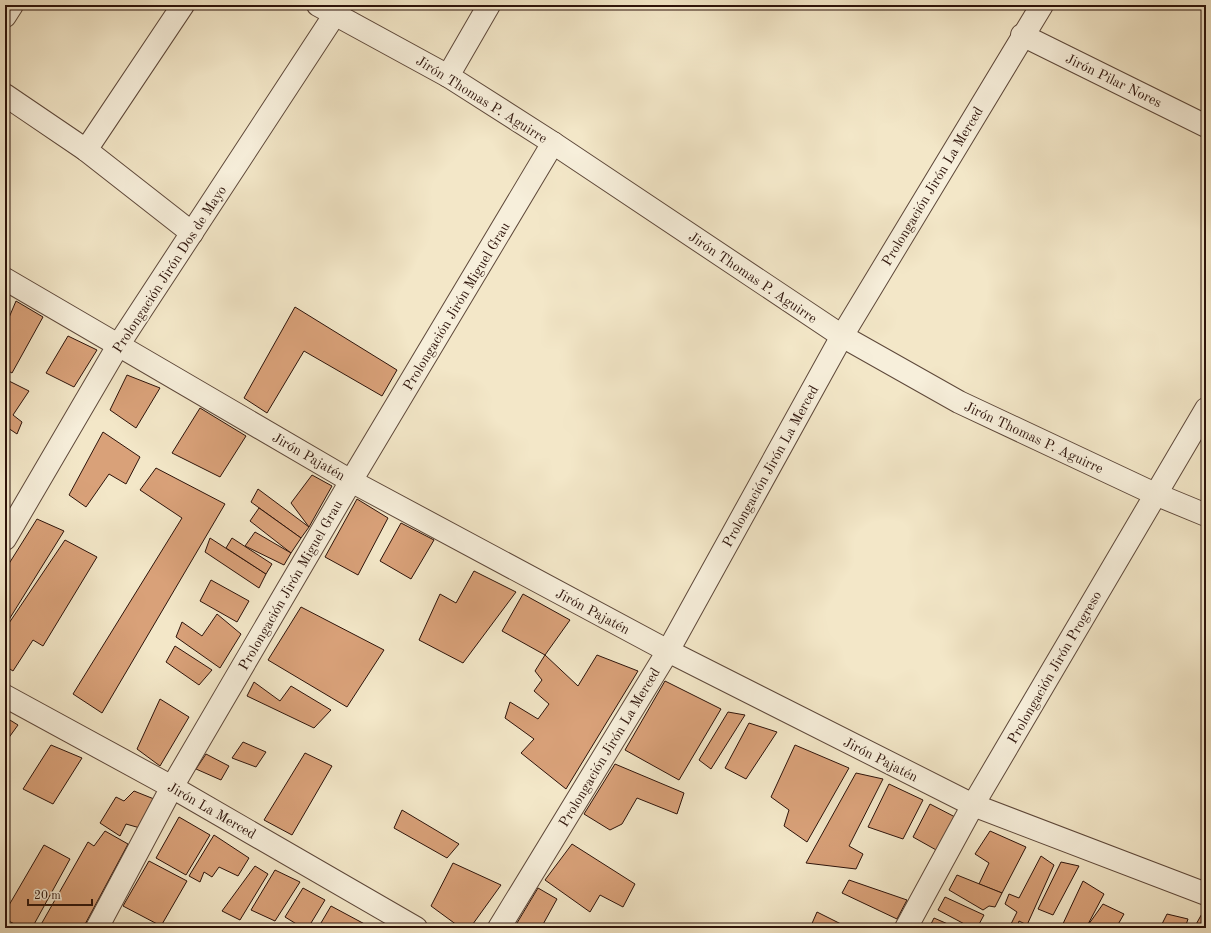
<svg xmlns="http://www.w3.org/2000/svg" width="1211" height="933" viewBox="0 0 1211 933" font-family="'Old Standard TT',serif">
<rect width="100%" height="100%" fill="#f3e7c8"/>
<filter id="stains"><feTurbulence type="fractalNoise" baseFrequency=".005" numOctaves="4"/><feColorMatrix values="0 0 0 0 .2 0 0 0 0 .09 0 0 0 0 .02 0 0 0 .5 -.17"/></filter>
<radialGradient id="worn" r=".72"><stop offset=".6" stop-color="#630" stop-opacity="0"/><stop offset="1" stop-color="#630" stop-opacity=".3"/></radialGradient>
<g fill="#d9a179" stroke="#2d130a">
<path d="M16,301L43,317L12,373L5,369V327Z"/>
<path d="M295,307L397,370L382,396L304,351L267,413L244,398Z"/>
<path d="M68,336L97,350L74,387L46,373Z"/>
<path d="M127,375L160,388L136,428L110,410Z"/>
<path d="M5,379L29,391L13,415L22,422L17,434L5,426Z"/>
<path d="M200,408L246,436L220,477L172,453Z"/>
<path d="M103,432L140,457L126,484L109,474L86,507L69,495Z"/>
<path d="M156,468L225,504L102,713L73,694L182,518L140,490Z"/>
<path d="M312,475L332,486L309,527L291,503Z"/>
<path d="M258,489L309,527L301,538L251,502Z"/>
<path d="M357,499L388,518L358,575L325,557Z"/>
<path d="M259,508L301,538L291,553L250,521Z"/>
<path d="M37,519L64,531L5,626V570Z"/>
<path d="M401,523L434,540L411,579L380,561Z"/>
<path d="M255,532L291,553L284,565L245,546Z"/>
<path d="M210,538L266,574L259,588L205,552Z"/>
<path d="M232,538L272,564L266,574L226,548Z"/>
<path d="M65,540L97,557L43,646L33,640L13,671L5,666V629Z"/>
<path d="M474,571L516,592L463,663L419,640L440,594L456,603Z"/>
<path d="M211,580L249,601L237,622L200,601Z"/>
<path d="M523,594L570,620L545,655L502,631Z"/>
<path d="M301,607L384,650L347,707L268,660Z"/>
<path d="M217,614L241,634L220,668L176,637L182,622L202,636Z"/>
<path d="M175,646L212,670L199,685L166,662Z"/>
<path d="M545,655L578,686L597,655L638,671L566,789L521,753L534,739L505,718L510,702L538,719L549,704L534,691L542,680L535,671Z"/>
<path d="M665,681L721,709L679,780L625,750Z"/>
<path d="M254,682L280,701L291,686L331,710L314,728L247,696Z"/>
<path d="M160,699L189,717L160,766L137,749Z"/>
<path d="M728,712L745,715L711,769L699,760Z"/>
<path d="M5,717L18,725L5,743Z"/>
<path d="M749,723L777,732L746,779L725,768Z"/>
<path d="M243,742L266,752L256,767L232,758Z"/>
<path d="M51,745L82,758L53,804L23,789Z"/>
<path d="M795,745L849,768L807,842L784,826L789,810L771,797Z"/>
<path d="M305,753L332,766L292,835L264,820Z"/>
<path d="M206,754L229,766L221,780L196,769Z"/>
<path d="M615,764L684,793L677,814L637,798L622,824L610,830L584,814Z"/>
<path d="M856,773L883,779L849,846L863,854L856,869L806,863Z"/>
<path d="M889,784L923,800L903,839L868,827Z"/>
<path d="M134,791L154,799L140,828L126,824L120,836L100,823L116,797L124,801Z"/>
<path d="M930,804L957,818L938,851L913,837Z"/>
<path d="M402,810L459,844L447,858L394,828Z"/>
<path d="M179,817L210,835L186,875L156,858Z"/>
<path d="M105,831L128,844L83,928H39L88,842L94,846Z"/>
<path d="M990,831L1026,847L1002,893L979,884L989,863L975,854Z"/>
<path d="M214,835L249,858L238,876L219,867L212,877L204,872L200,882L189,876Z"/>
<path d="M572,844L635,884L623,907L600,895L590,912L545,880Z"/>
<path d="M44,845L70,859L32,928H22L5,919V912Z"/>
<path d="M1041,856L1054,865L1027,925L1019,921L1017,928H1009L1017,912L1005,904L1009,894L1019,898Z"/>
<path d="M149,861L187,881L161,926L123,906Z"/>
<path d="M1061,862L1079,866L1053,915L1038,909Z"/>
<path d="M453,863L501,885L470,928H461L431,906Z"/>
<path d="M255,866L268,874L240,920L222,911Z"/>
<path d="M275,870L300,882L275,921L251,910Z"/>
<path d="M957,875L1002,893L995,907L989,906L983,910L949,890Z"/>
<path d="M849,880L907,900L897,919L842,893Z"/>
<path d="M1083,881L1104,894L1086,928H1061Z"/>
<path d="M303,888L325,900L308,928H303L285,917Z"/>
<path d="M538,888L557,899L541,928H514Z"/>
<path d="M945,897L984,915L977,928H972L938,910Z"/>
<path d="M1103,904L1124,914L1116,928H1086Z"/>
<path d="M331,906L372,928H318Z"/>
<path d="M1204,910L1206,911V928H1194Z"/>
<path d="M817,912L849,928H810Z"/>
<path d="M1167,914L1188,919L1185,928H1160Z"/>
<path d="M934,918L957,928H929Z"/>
</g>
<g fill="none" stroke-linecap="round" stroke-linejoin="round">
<g stroke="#5e483a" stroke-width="24">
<g id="street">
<path d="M318,5L448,76L553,143L842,336L959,402L1155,494L1206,515"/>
<path d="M5,16L12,5"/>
<path d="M1022,35L1206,126"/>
<path d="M448,76L489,5"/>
<path d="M5,95L86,150L192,233"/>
<path d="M86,150L183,5"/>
<path d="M5,279L351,481L668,651L973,805L1206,894"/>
<path d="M5,539L119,344L341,5"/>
<path d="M5,696L172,787L416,928"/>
<path d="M97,928L172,787L351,481L553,143"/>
<path d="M499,928L668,651L842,336L1042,5"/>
<path d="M906,928L973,805L1206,409"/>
</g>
</g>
<use href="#street" stroke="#f7efdb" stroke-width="22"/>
</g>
<g text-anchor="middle" stroke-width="4" stroke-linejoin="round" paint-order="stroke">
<g font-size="14" fill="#2d130a" stroke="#f7efdb">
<text transform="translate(1114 80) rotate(26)" y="5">Jirón Pilar Nores</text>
<text transform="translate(482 99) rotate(32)" y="5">Jirón Thomas P. Aguirre</text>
<text transform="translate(932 186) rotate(-59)" y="5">Prolongación Jirón La Merced</text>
<text transform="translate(169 269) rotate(-57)" y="5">Prolongación Jirón Dos de Mayo</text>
<text transform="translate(753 277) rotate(34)" y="5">Jirón Thomas P. Aguirre</text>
<text transform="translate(456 306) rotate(-59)" y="5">Prolongación Jirón Miguel Grau</text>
<text transform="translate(1034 437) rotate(25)" y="5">Jirón Thomas P. Aguirre</text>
<text transform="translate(309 456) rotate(30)" y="5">Jirón Pajatén</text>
<text transform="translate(770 466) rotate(-61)" y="5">Prolongación Jirón La Merced</text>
<text transform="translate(290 585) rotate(-60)" y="5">Prolongación Jirón Miguel Grau</text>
<text transform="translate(593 611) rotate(28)" y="5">Jirón Pajatén</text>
<text transform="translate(1054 667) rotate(-60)" y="5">Prolongación Jirón Progreso</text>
<text transform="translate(609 747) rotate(-59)" y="5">Prolongación Jirón La Merced</text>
<text transform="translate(881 759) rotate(27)" y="5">Jirón Pajatén</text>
<text transform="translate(212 810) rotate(30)" y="5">Jirón La Merced</text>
</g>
</g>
<rect width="1211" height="933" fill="none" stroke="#f3e7c8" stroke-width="20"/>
<rect x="6" y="6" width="1199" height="921" fill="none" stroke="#2d130a" stroke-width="2"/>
<rect x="10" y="10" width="1191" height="913" fill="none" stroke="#2d130a"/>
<path d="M28 899v6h64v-6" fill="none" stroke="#2d130a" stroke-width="2"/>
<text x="34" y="899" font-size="12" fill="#2d130a" stroke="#f7efdb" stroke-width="3" paint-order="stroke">20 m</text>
<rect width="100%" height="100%" filter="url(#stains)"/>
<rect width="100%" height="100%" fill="url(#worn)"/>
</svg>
